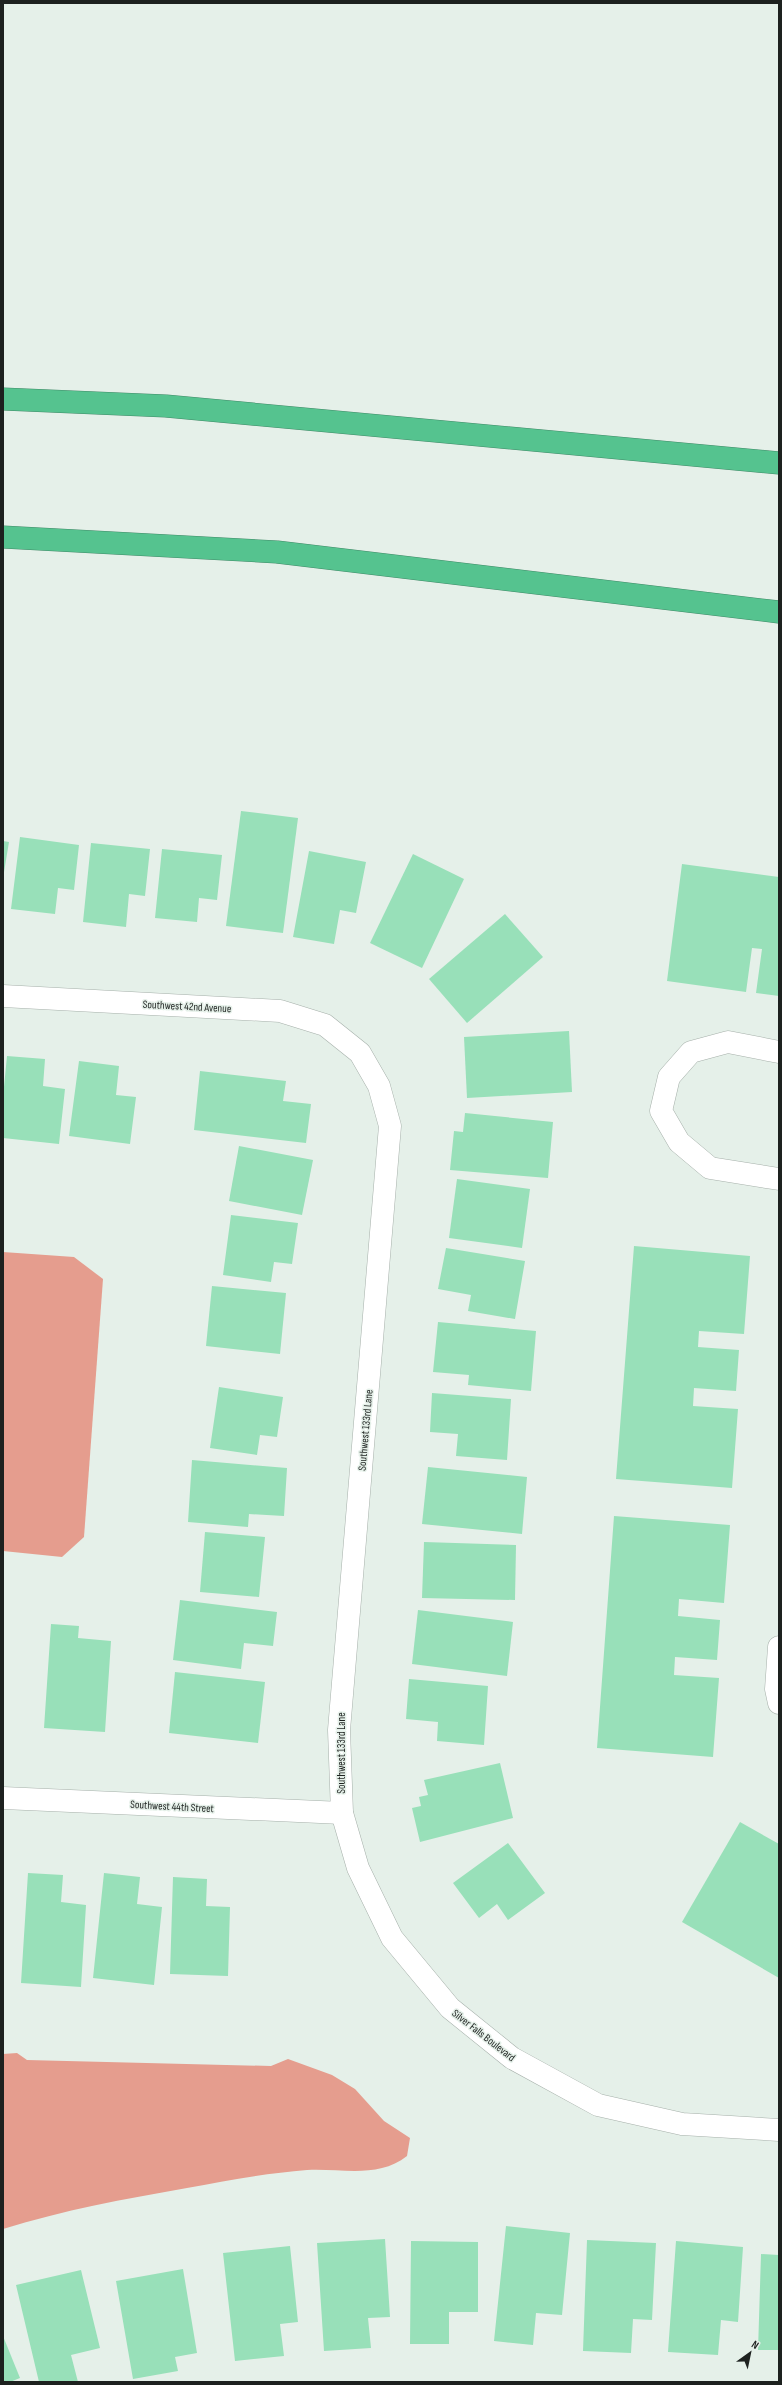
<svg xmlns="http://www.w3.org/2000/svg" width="782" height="2385" viewBox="0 0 782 2385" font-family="'Sofia Sans Condensed',sans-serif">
<rect width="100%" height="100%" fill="#e5f0e9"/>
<g fill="#e59d8e">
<path d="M3,1252L74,1257L103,1279L84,1537L62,1557L3,1551Z"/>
<path d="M17,2053L27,2060L271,2066L288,2059L332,2075L355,2089L384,2121L410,2138L407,2156C378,2179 341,2168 307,2170C267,2173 226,2181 187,2188C124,2199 64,2210 3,2229V2054Z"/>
</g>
<g fill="#98e0b9">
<path d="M241,811L298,818L283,933L226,926Z"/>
<path d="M20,837L79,845L74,890L58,888L55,914L11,909Z"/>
<path d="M3,841L9,842L4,872H3Z"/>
<path d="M91,843L150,849L145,896L129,894L126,927L83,922Z"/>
<path d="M162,849L222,855L217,900L199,898L197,922L155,918Z"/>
<path d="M309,851L366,862L356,913L340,910L334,944L293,937Z"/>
<path d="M413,854L464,879L422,968L370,943Z"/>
<path d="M682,864L779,877V996L756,993L762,949L752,948L746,992L667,981Z"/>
<path d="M505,914L543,957L467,1023L429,979Z"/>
<path d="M569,1031L572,1092L467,1098L464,1037Z"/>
<path d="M7,1056L45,1059L43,1086L65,1089L59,1144L3,1138V1097Z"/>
<path d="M79,1061L119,1066L116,1095L136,1097L130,1144L69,1136Z"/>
<path d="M200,1071L286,1081L283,1101L311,1104L306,1143L194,1130Z"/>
<path d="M465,1113L553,1122L548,1178L450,1170L454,1131L463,1132Z"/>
<path d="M239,1146L313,1160L302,1215L229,1201Z"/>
<path d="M457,1179L530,1189L522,1248L449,1238Z"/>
<path d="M231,1215L298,1223L292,1264L274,1262L271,1282L223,1275Z"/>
<path d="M634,1246L750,1256L744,1334L699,1331L698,1347L739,1350L736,1391L694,1388L693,1406L738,1409L732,1488L616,1479Z"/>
<path d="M446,1248L525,1261L515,1319L468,1311L471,1295L438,1289Z"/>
<path d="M212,1286L286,1293L280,1354L206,1346Z"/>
<path d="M438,1322L536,1331L531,1391L468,1385L469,1375L433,1372Z"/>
<path d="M219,1387L283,1397L277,1437L260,1435L257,1455L210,1448Z"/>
<path d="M432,1393L511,1399L507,1460L456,1456L458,1434L430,1432Z"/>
<path d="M192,1460L287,1468L284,1516L249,1514L248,1527L188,1522Z"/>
<path d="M428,1467L527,1477L522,1534L422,1524Z"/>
<path d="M614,1516L730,1525L724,1603L679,1599L678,1616L720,1620L717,1660L675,1657L674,1675L719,1678L713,1757L597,1748Z"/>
<path d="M205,1532L265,1537L259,1597L200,1592Z"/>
<path d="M424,1542L516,1545L515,1600L422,1598Z"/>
<path d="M180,1600L277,1612L273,1646L244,1643L241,1669L173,1660Z"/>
<path d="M418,1610L513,1622L507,1676L412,1664Z"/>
<path d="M51,1624L79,1626L78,1638L111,1641L105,1732L44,1728Z"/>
<path d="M175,1672L265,1682L258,1743L169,1733Z"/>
<path d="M409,1679L488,1686L484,1745L437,1741L438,1722L406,1719Z"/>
<path d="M500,1763L513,1818L420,1842L412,1808L421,1806L419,1797L428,1795L424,1780Z"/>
<path d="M740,1822L779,1844V1978L682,1922Z"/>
<path d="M508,1843L545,1893L508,1920L497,1904L479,1918L453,1883Z"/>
<path d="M28,1873L63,1875L61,1902L86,1905L81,1987L21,1983Z"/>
<path d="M104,1873L140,1877L137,1904L162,1907L154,1985L93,1978Z"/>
<path d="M173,1877L207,1879L206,1906L230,1907L228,1976L170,1974Z"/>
<path d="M506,2226L570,2233L562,2315L536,2313L533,2345L494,2341Z"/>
<path d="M385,2239L390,2317L368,2318L371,2348L324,2351L317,2243Z"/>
<path d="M587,2240L656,2243L652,2320L633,2319L631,2353L583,2351Z"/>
<path d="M411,2241L478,2242V2312H449V2344H410Z"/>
<path d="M676,2241L743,2247L738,2322L721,2320L718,2355L668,2352Z"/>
<path d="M290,2246L298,2322L280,2324L284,2356L235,2361L223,2253Z"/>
<path d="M761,2254L779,2255V2350H758Z"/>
<path d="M183,2269L197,2353L175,2357L178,2371L133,2379L116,2281Z"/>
<path d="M81,2270L100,2348L71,2355L78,2382H39L16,2285Z"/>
<path d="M3,2336L20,2378L10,2382H3Z"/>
</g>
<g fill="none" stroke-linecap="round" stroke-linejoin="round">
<g stroke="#a6b0aa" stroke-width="23">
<g id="minor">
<path d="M3,996L280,1011L325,1025L360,1053L379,1086L390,1126L339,1730L342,1813L358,1868L392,1938L450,2008L512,2058L598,2105L682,2124L779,2130"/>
<path d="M779,1052L728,1042L691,1052L669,1077L661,1111L679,1142L710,1168L779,1179"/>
<path d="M779,1647L776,1689L779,1703"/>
<path d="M3,1798L342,1813"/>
</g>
</g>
<g stroke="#418a68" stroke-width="23">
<g id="highway">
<path d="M3,399L166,406L779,463"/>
<path d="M3,537L277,552L779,612"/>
</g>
</g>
<use href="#minor" stroke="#fff" stroke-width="22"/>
<use href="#highway" stroke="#55c38f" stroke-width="22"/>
</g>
<g text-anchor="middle" stroke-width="3" stroke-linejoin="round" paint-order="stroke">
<g font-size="11" fill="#1d211f" stroke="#e5f0e9">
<text transform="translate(187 1006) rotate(3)" y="4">Southwest 42nd Avenue</text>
<text transform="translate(365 1430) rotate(-85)" y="4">Southwest 133rd Lane</text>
<text transform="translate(341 1753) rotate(-90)" y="4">Southwest 133rd Lane</text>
<text transform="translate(172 1806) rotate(3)" y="4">Southwest 44th Street</text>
<text transform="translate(484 2035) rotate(38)" y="4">Silver Falls Boulevard</text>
</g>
</g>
<rect width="782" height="2385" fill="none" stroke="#1d211f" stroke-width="8"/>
<g transform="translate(750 2353) rotate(33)" stroke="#e5f0e9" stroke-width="3" paint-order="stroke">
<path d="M0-3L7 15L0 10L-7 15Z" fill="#1d211f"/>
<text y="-6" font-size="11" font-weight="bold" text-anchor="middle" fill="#1d211f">N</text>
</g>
</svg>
